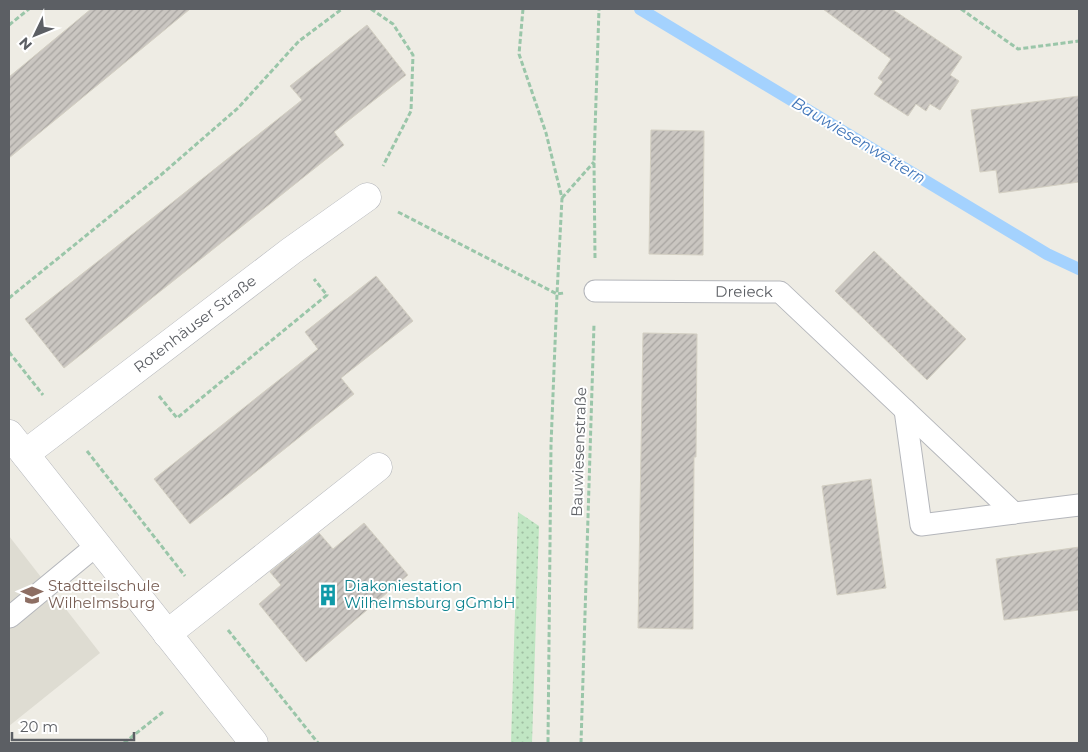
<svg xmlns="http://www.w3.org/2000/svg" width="1088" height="752" viewBox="0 0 1088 752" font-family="Montserrat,sans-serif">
<defs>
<pattern id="grass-dots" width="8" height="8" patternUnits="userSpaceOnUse" patternTransform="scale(1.25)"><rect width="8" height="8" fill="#c0e6c3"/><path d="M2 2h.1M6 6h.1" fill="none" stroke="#9fbea2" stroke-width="1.8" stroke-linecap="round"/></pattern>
<pattern id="building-hatch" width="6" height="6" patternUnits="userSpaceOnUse" patternTransform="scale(1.25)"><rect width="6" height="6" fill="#cac6c1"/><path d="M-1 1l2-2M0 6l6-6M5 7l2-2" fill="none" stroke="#a7a4a0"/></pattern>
</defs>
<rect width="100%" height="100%" fill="#eeece4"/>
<path fill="#dedcd2" d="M9,536L100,653L9,726Z"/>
<path fill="url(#grass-dots)" d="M518,512L539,526L532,743H511Z"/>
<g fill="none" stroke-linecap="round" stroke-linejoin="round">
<path stroke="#a4d2fe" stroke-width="12" d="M640,9L1047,254L1079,269"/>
</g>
<g fill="url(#building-hatch)" stroke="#d3cfc2">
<path d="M91,9H190L9,158V77Z"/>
<path d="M823,9H892L962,57L950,75L959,81L940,110L930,104L926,111L916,104L908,116L874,94L883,82L878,78L891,59Z"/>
<path d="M367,25L406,75L334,132L344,145L64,368L25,319L302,100L290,86Z"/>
<path d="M1079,96V182L999,193L996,170L980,172L971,110Z"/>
<path d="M651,130L704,131L703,255L649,254Z"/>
<path d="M874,251L966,339L927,380L835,291Z"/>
<path d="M376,276L413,321L341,378L354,394L190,524L154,479L318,349L305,332Z"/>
<path d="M643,333L697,334L696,457H694L693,629L638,628Z"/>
<path d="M871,479L886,588L837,595L822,486Z"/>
<path d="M364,523L408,575L306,662L259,604L281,585L270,572L319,533L333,549Z"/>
<path d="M1079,547V610L1004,620L996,559Z"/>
</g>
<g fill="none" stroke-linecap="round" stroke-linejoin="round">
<g stroke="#b4b6bb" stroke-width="23">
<g id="service">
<path id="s1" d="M595,291L780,292L1014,513L1079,505"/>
<path d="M905,410L921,525L1014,513"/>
<path d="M10,617L97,545"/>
</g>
</g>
<g stroke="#b4b6bb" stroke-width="29">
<g id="minor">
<path d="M9,434L254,743"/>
<path id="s2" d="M25,454L291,251L367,197"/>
<path d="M167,634L378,467"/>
</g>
</g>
<g stroke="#9ac6a9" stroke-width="3" stroke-dasharray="5 2.5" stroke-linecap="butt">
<path d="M371,9L393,24L413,55L411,111L383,166"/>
<path d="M523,9L519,54L546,133L562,198L557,294L551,445L548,743"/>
<path d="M961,9L1018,49L1079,41"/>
<path d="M9,25L29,9"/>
<path d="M562,198L594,162"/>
<path d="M398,212L557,294L564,293"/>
<path d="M595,258L594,161L599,9"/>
<path d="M9,298L162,174L238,108L299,41L342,9"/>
<path d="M9,352L43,395"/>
<path d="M159,396L177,418L327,295L314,279"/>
<path d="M87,451L185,576"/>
<path d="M228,630L318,743"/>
<path d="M124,743L163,712"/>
<path d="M581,743L594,324"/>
</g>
<use href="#service" stroke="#fff" stroke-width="21"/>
<use href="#minor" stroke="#fff" stroke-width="28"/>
</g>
<defs>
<g id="school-bare" transform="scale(1.725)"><path d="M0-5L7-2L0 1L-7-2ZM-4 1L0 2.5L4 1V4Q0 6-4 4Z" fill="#8d6e63" stroke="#fff" stroke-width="2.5" paint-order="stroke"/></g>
<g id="building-bare" transform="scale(1.725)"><path d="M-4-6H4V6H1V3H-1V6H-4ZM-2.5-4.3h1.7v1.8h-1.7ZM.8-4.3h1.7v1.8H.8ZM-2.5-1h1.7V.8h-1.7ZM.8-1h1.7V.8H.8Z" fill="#0f9aa8" stroke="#fff" stroke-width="2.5" paint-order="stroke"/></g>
</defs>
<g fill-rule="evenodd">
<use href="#school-bare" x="32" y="595"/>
<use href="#building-bare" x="328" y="595"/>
</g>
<g text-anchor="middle" stroke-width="4" stroke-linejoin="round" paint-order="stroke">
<g font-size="15" fill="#5c5f64" stroke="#fff">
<text dy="5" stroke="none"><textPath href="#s1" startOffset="149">Dreieck</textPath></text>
<text dy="5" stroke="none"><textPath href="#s2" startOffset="214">Rotenhäuser Straße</textPath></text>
<text transform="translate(579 452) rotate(-88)" y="5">Bauwiesenstraße</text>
</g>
<g font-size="15" fill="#785e54" stroke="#fff" text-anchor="start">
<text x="48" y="591">Stadtteilschule<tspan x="48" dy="17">Wilhelmsburg</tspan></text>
</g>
<g font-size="15" fill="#0d838f" stroke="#fff" text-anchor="start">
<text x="344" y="591">Diakoniestation<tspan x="344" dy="17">Wilhelmsburg gGmbH</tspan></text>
</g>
<g font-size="16" font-style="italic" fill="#4377b9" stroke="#fff">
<text transform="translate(859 140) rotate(31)" y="6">Bauwiesenwettern</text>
</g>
</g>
<rect width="1088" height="752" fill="none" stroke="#5c5f64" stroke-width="20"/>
<g transform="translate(35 35) rotate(227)" stroke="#ffffff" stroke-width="4" paint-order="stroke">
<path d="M0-4L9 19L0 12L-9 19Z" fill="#5c5f64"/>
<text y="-8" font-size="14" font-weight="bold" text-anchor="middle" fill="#5c5f64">N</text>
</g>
<path d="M12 732v8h122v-8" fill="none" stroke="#5c5f64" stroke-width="2.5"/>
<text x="20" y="732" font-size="15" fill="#5c5f64" stroke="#ffffff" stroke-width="4" paint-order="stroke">20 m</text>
</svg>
